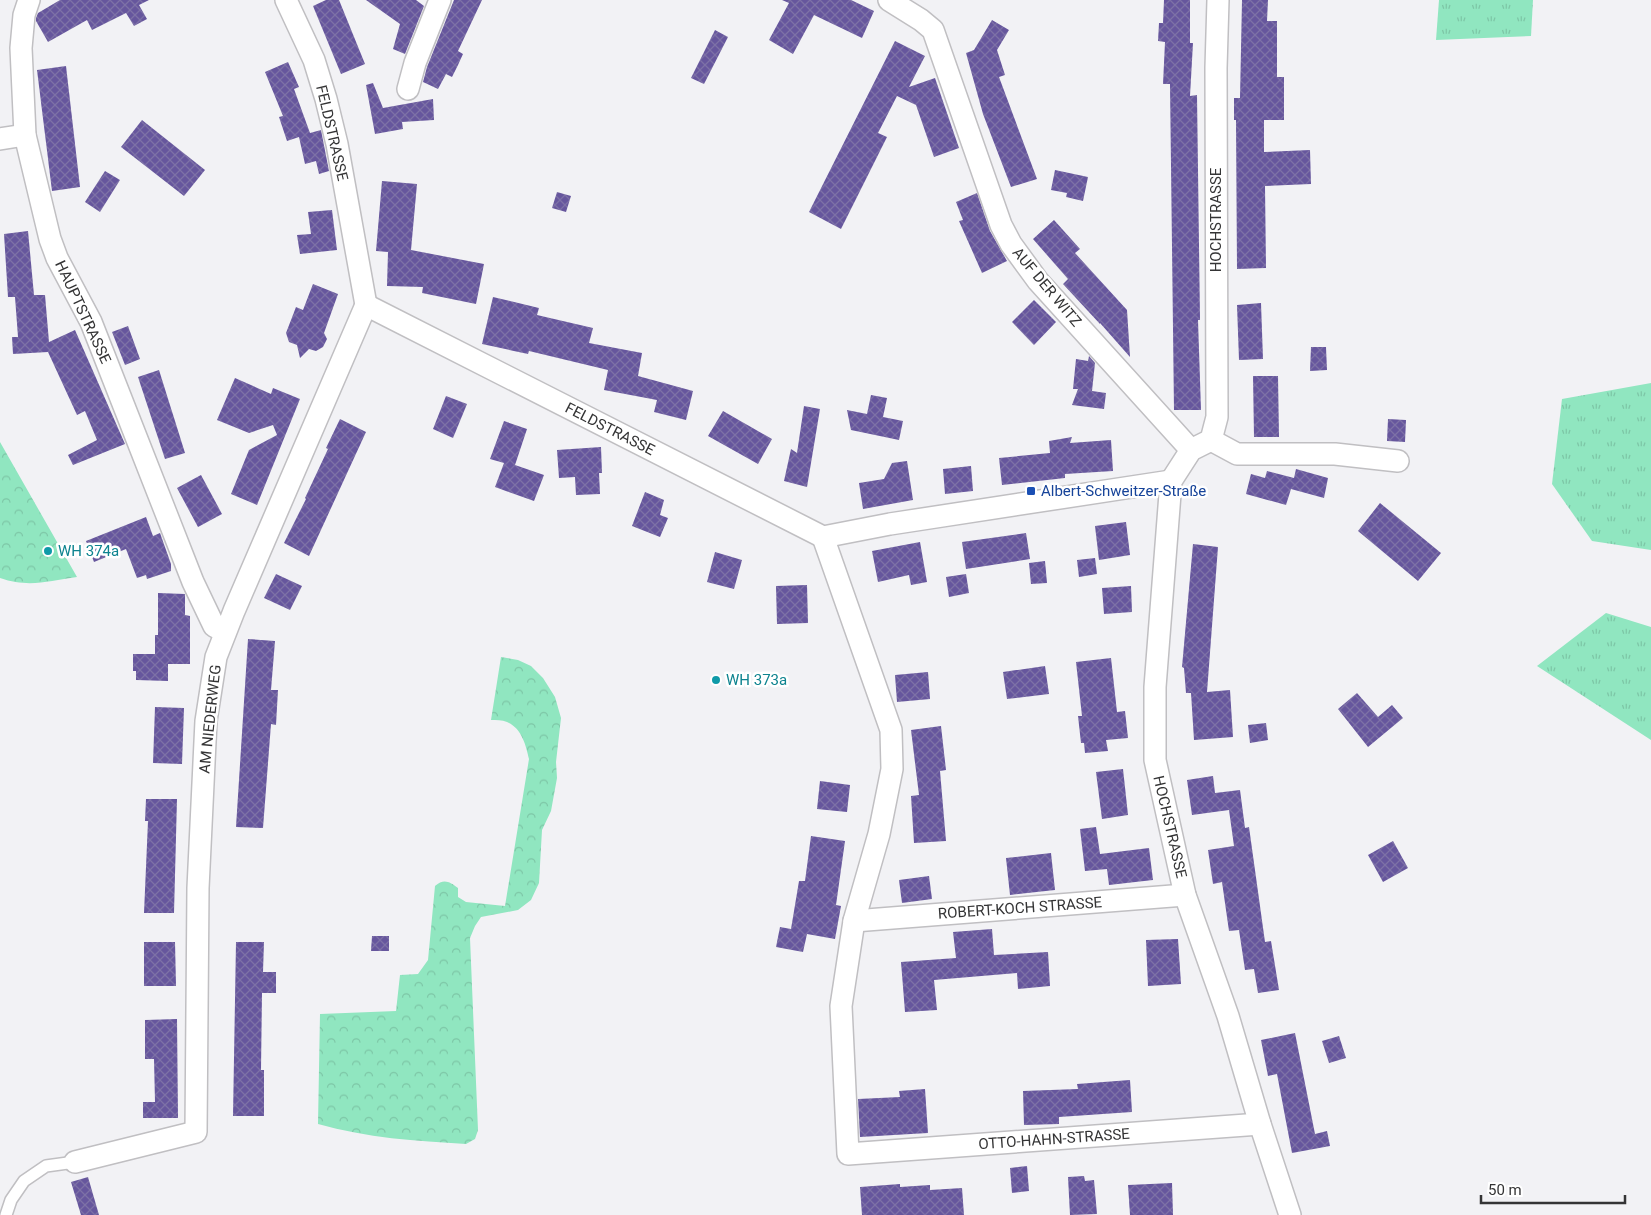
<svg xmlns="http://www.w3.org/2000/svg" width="1651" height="1215" viewBox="0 0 1651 1215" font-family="Roboto,sans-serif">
<defs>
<pattern id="grass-tufts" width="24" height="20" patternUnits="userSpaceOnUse" patternTransform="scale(1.25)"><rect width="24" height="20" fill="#90e6c0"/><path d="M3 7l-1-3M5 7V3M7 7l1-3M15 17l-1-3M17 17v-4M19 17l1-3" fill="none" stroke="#7dc6a6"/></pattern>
<pattern id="forest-crowns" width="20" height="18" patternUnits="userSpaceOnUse" patternTransform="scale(1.25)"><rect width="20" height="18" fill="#90e6c0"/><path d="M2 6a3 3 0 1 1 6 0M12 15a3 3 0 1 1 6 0" fill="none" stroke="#7dc6a6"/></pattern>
<pattern id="building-cross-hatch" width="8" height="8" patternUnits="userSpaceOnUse" patternTransform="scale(1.25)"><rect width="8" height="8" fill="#66569d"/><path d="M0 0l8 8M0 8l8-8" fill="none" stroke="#7d71a6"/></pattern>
</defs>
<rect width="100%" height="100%" fill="#f2f2f5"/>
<g fill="url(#grass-tufts)">
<path d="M1439,0H1533L1531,36L1436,40Z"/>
<path d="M1651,383V550L1592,541L1552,484L1562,399Z"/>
<path d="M1606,613L1651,627V740L1537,666Z"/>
</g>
<g fill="url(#forest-crowns)">
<path d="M0,442L77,577C48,581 29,588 0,578Z"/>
<path d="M501,657L518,660L531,666L543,678L555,697L561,718L556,762L557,778L551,811L542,830L539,883L531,900L518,910L481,917L475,926L470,938L478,1130L475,1139L466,1144C416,1141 367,1138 318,1124L320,1014L396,1011L400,975L418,974L428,960L435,886C444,878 450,882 458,888V897L466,902L505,906L529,759C526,746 522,728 507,722C502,720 496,720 491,720Z"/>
</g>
<g fill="url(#building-cross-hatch)">
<path d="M60,0H149L139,5L147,19L134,26L126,13L92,30L87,20L48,42L36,21V18L38,13Z"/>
<path d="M326,0H339L365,64L341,74L313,6Z"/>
<path d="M366,0H416L424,6L405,54L393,49L400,24Z"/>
<path d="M454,0H482L458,51L463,54L458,65L452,77L446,74L438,89L423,82L427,67Z"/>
<path d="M782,0H851L874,11L862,38L814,15L793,54L769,40L789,3Z"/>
<path d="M1164,0H1190V43H1193L1190,96L1197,95L1200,320H1198L1201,410H1174L1170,84H1163L1165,42L1158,41L1159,23H1163Z"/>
<path d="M1242,0H1268L1267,21H1277V77H1284V120H1264V152L1310,150L1311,184L1265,186L1266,268L1237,269L1236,120H1234V98H1240Z"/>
<path d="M992,20L1009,30L997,50L1005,75L999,77L1037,179L1011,187L983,114L966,53L974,50Z"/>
<path d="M715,30L728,37L704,84L691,78Z"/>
<path d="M895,41L925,56L909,87L935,78L959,148L934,157L916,105L897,96L878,133L887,137L841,229L809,212Z"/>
<path d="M288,62L299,87L294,89L310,133L321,130L329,171L319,174L316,161L305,164L299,137L287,141L279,117L283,116L265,72Z"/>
<path d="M66,66L80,187L52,191L37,70Z"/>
<path d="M373,83L383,108L433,99L434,120L402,122L403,129L375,134L366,85Z"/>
<path d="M142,120L205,170L184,196L121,147Z"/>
<path d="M1055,170L1088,177L1083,201L1066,197L1067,193L1051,190Z"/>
<path d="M105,171L120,180L100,212L85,202Z"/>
<path d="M382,181L417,184L411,250L484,264L476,304L422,293L423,287L387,286L388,252L376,251Z"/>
<path d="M557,192L571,196L566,212L552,208Z"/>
<path d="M977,193L990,231L1007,261L982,273L959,221L963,220L956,202Z"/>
<path d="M332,210L337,250L300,254L297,235L311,234L308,212Z"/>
<path d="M1054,220L1080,249L1075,253L1127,310L1130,357L1100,323V324L1063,284L1068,279L1033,239Z"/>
<path d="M28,231L34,295H45L49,342L75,330L125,444L73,465L68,455L97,440L85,411L77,415L48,352L13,354L12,337H18L15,297H8L4,234Z"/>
<path d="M313,284L338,294L324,333L327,339L323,347L316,351L309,349L300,358L297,345L289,342L286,333L296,307L303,310Z"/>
<path d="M493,297L539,308L537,315L593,328L589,343L642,353L638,376L693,391L686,420L654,412L657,400L604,390L608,370L529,351L528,354L482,344Z"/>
<path d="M1034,300L1056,322L1034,345L1012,322Z"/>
<path d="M1261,303L1263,359L1239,360L1237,305Z"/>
<path d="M128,326L140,359L125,365L112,332Z"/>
<path d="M1311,347H1326L1327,370L1310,371Z"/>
<path d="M1089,356L1095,363L1092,391L1106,393L1104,409L1072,405L1078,389H1073L1076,359L1088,361Z"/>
<path d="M159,370L185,453L165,459L138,377Z"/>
<path d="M1253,376H1278L1279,437H1254Z"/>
<path d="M235,378L271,394L273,388L300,399L257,505L231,494L249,450L277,435L273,425L249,433L217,420Z"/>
<path d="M871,395L887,398L883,417L903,421L899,440L851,430L847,410L867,414Z"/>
<path d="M446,396L467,404L453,438L433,429Z"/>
<path d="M804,406L820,409L807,487L784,481L791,449L797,453Z"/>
<path d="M723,411L772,439L758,464L708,436Z"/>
<path d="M340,419L366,432L309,556L284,543L306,499L305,498L328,449L326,448Z"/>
<path d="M1388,419L1406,420L1405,442L1387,441Z"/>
<path d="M504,421L527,429L515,465L544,475L534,501L495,487L504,463L490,459Z"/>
<path d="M1072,437L1070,443L1111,440L1113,471L1065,474V478L1002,485L999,458L1050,453L1049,441Z"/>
<path d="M601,447L602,473H599L600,494L576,495L575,477L559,478L557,450Z"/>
<path d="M907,461L913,500L863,509L859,483L884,479L892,463Z"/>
<path d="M971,466L973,491L945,494L943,469Z"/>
<path d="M1296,469L1328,478L1324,498L1291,489L1286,505L1246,494L1251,474L1265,478L1267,471L1294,478Z"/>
<path d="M201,475L222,514L198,527L177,488Z"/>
<path d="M645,492L664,500L660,515L668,518L660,537L632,526Z"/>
<path d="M1380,503L1441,553L1418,581L1358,531Z"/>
<path d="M146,517L153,536L160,533L171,564V571L147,579L146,575L137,578L126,549L94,562L86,541Z"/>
<path d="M1126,522L1130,555L1099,560L1095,526Z"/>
<path d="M1026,533L1030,559L966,569L962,542Z"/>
<path d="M920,542L927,582L911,585L909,575L878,582L872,551Z"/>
<path d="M1193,544L1218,547L1207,692L1230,690L1233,737L1194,740L1191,693H1186L1184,668L1182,667Z"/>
<path d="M715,552L742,560L734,589L707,582Z"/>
<path d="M1095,558L1097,574L1079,577L1077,560Z"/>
<path d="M1045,561L1047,583L1031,584L1029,563Z"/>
<path d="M276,574L302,586L290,610L264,598Z"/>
<path d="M966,574L969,593L949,597L946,577Z"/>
<path d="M807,585L808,623L777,624L776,586Z"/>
<path d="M1131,586L1132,612L1104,614L1102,588Z"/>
<path d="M158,593L185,594V615L190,616V664H168V681L136,680V671H133V654H155V635H158Z"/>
<path d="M248,639L275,641L271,690H278L276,725L271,724L263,828L236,827Z"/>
<path d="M1111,658L1117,712L1125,711L1128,738L1106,740L1108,751L1085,753L1084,743H1081L1078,716H1082L1076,662Z"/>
<path d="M1045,666L1049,694L1007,699L1003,672Z"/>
<path d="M928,672L930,699L897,702L895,675Z"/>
<path d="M1357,693L1378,717L1392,705L1403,718L1368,747L1338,709Z"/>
<path d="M155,707L184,708L182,764L153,763Z"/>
<path d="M1266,723L1268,740L1250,743L1248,725Z"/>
<path d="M941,726L946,770L940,771L946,841L914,843L911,796L919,795L911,730Z"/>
<path d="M1123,769L1128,815L1102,819L1096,772Z"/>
<path d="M1213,776L1215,793L1240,790L1245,828L1249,827L1265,942L1271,941L1279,990L1258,993L1254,969L1245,970L1239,930L1229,931L1222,882L1213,884L1208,850L1234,846L1229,810L1192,815L1187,780Z"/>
<path d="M820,781L850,785L847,812L817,809Z"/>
<path d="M146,799H177L174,913H144L148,821H145Z"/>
<path d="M1096,827L1100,854L1149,848L1153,880L1109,885L1107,869L1085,871L1080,829Z"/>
<path d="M811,836L845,841L836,905L841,906L835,939L807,934L803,952L776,947L780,927L791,929L799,881H805Z"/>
<path d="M1393,841L1408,868L1383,882L1368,855Z"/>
<path d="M1051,853L1055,890L1010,895L1006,858Z"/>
<path d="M929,876L932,899L902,903L899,880Z"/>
<path d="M992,929L994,955L1048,952L1050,986L1018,989L1017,973L934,980L937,1010L905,1012L901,962L956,958L953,932Z"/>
<path d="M372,936H389V951H371Z"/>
<path d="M1178,939L1181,984L1148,986L1146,940Z"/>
<path d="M144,942H175L176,986H144Z"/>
<path d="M236,942H264L263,972H276V993H262L261,1070H264V1116H233Z"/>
<path d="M177,1019L178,1118H143V1102H155L154,1059H145V1020Z"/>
<path d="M1295,1033L1315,1134L1327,1131L1330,1146L1292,1153L1277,1074L1268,1076L1261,1040Z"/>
<path d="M1339,1036L1346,1058L1329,1063L1322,1041Z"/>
<path d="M1130,1080L1132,1112L1059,1117V1124L1024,1125L1023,1091L1078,1089L1077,1084Z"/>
<path d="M925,1089L928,1133L860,1137L858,1099L900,1097L899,1091Z"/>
<path d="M1027,1166L1029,1191L1012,1193L1010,1168Z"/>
<path d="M1084,1176L1085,1181L1094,1180L1097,1214L1070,1215L1068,1177Z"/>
<path d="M88,1177L99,1215H81L71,1182Z"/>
<path d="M1172,1183L1173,1215H1130L1128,1185Z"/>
<path d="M900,1184V1187L930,1185V1190L962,1188L964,1215H862L860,1187Z"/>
</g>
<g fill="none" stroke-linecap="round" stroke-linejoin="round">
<g stroke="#c0bfc2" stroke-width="14">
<path id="service" d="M6,1215L11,1200L24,1181L46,1166L75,1162"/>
</g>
<g stroke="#c0bfc2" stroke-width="24">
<g id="minor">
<path d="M29,0L24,15L21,48L25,135L50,239L57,258L91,322L193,582L214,626L225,632"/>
<path d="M286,0L314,60L326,99L337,144L366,305"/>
<path d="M889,0L921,20L933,30L1001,225L1011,244L1038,281L1191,450"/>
<path d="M1218,0L1216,68L1217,417L1211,440L1191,450L1171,481L1155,687V760L1185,895L1228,1016L1260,1124L1290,1215"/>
<path d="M408,89L415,63L440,0"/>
<path d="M0,139L25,135"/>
<path d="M366,305L823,537L890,524L1171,481"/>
<path d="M1211,440L1237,454H1335L1398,461"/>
<path d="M823,537L891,730L892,769L879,834L854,921L841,1006L848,1154L1260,1124"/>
<path d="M854,921L1185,895"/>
<path d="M75,1162L196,1132L198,888L206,721L216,657L234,611L366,305"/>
</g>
</g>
<use href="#service" stroke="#fff" stroke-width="11"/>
<use href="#minor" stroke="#fff" stroke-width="21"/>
</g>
<rect fill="#1a4fb4" stroke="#fff" stroke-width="2" x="1026" y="486" width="10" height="10" rx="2.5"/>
<g fill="#0f9aa8" stroke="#fff" stroke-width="2">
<circle cx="48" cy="551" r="5"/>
<circle cx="716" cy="680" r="5"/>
</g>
<g text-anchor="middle" stroke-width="5" stroke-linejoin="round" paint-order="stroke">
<g font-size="15" fill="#343435" stroke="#fff">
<text transform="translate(332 133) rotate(77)" y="5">FELDSTRASSE</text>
<text transform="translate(1216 220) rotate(-90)" y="5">HOCHSTRASSE</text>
<text transform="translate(1047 287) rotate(50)" y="5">AUF DER WITZ</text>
<text transform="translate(83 312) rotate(65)" y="5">HAUPTSTRASSE</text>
<text transform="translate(610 429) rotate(27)" y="5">FELDSTRASSE</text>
<text transform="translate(210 719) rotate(-84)" y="5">AM NIEDERWEG</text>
<text transform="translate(1170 827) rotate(77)" y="5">HOCHSTRASSE</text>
<text transform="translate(1020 908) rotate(-4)" y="5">ROBERT-KOCH STRASSE</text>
<text transform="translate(1054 1139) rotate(-4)" y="5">OTTO-HAHN-STRASSE</text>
</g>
<g font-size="15" fill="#164399" stroke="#fff" text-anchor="start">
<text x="1041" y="496">Albert-Schweitzer-Straße</text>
</g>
<g font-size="15" fill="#0d838f" stroke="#fff" text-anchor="start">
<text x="58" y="556">WH 374a</text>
<text x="726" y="685">WH 373a</text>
</g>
</g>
<path d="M1481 1195v8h144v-8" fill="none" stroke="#343435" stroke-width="2.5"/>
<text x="1488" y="1195" font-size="15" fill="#343435" stroke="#ffffff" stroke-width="4" paint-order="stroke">50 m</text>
</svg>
